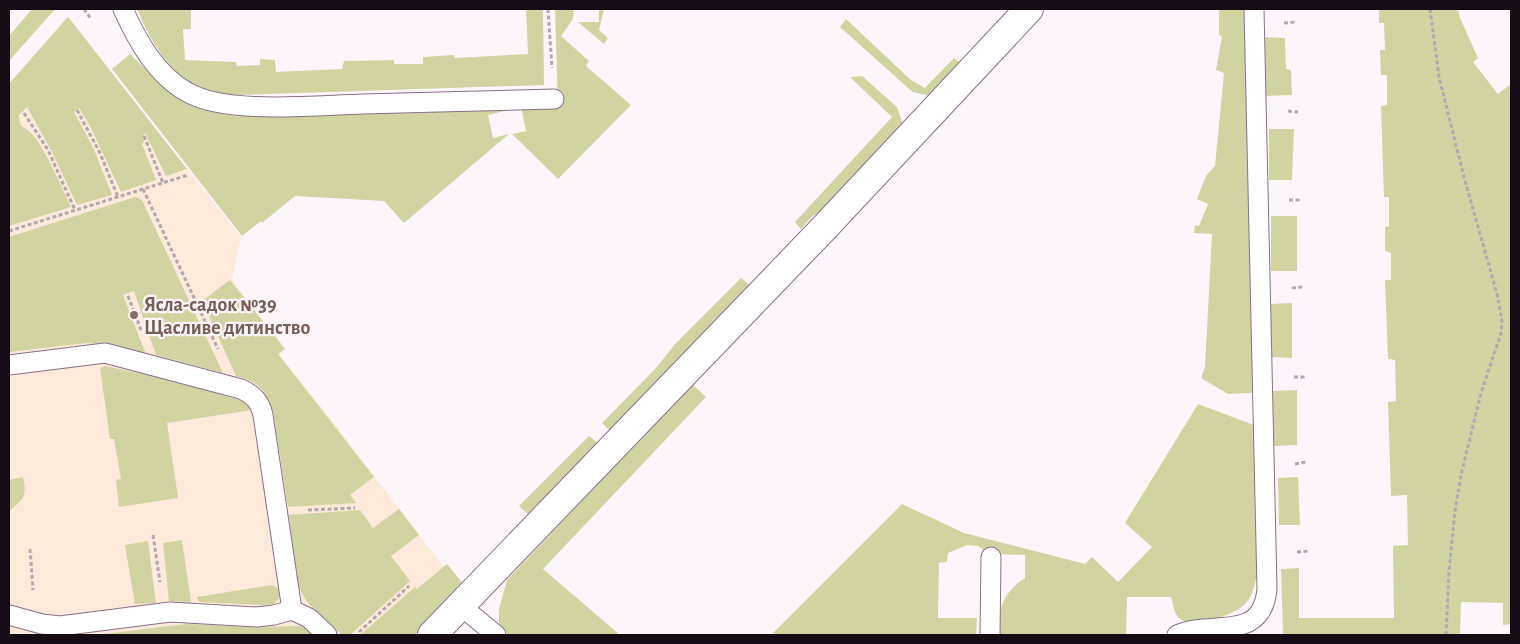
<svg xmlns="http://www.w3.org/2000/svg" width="1520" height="644" viewBox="0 0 1520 644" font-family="'Alegreya Sans',sans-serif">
<rect width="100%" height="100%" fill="#fcf6fb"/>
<path fill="#fdeada" d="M68,16L241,237L232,280L286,350L279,355L325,411L449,574L391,635H9V83Z"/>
<g fill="#d1d4a1">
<path d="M32,9H55L9,61V36Z"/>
<path d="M137,9H191V29H183L185,60L236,62L237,66L260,65V59L275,60L276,72L342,69L344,61L394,60V64H423V57L454,55L455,58L528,54L526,9H543L544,85L239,95C227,94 212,94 201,89C169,74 150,40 137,9Z"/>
<path d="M555,9H574L573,19L561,36L589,61L586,66L631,105L558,179L512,134L526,131L521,107L488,115L493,138L509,134L404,223L384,201L295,196L262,223L261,221L242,236L112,69L130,54L169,92L201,109L236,115L509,106L558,108Z"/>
<path d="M599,9H604L599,30L608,38L604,44L578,22H599Z"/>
<path d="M1219,9H1245L1254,386L1251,393L1228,394L1201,378L1205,367L1212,234L1194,233L1195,225L1199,226L1208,204L1197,199L1206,176L1215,166L1224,73L1216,70L1222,36L1219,35Z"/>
<path d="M1379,9H1458L1460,18L1478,58L1473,62L1498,94L1511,84V624L1503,625V603L1461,602L1460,635H1283L1281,569L1299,568V618H1394L1393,546L1408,545L1407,495L1391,496L1388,402L1396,401L1395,360L1388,359L1385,280H1391V253L1385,251V227L1389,226V197H1384L1381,106L1387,105V75H1381L1380,50H1385L1384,23H1379Z"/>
<path d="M68,17L187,169L166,176L145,133L143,136L144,142L142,144L156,180L121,192L90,126L79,108L74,112L93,147L112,195L77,205L52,152L27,107L19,115C20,129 22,125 31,133C45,147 62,188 71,207L9,226V84Z"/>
<path d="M846,19L911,80L925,88L954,58L961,64L930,96L913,92L908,88L840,27Z"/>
<path d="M1264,37L1285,38L1286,69L1291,70L1292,95L1264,96Z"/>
<path d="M862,76L897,107L903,124L827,208L811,217L801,229L795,222L892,117L850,77Z"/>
<path d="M1269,129H1294L1292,180H1269Z"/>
<path d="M135,197L142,200L223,373L156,355L134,291L123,295L147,357L103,344L87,343L9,352V237Z"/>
<rect x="1271" y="216" width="26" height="55"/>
<path d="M741,278L753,288L612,433L602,423L656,368L676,343Z"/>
<path d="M230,280L285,349L278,354L374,477L350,495L356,503L288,507L273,411C265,389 259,382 236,376L202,301Z"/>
<path d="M1292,303V358L1271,357L1269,304Z"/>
<path d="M105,366L153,376L247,402L252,410L167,423L178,498L119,507L116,480L121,479L114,439H110L100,368Z"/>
<path d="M692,384L706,397L543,569L620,635H508L499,624V609L507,580Z"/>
<path d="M1297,390V445L1274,446L1272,391Z"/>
<path d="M1198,404L1254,425L1258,570C1255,582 1254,594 1246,603C1235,615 1194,630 1180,619C1174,614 1173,604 1171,597H1127L1126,635H998C998,609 1003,592 1025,578V555L989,554L978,546L967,545L948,553L947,562L939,563L938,618H977L976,635H771L902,504L964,533L1085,564L1092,557L1118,582L1152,547L1125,523Z"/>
<path d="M589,436L600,445L531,517L519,506Z"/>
<path d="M23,477C27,497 24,499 9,511V480Z"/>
<path d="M1298,477L1300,525H1279L1278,478Z"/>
<path d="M399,509L419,535L391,556L410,581L350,635H342L307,602L297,585L289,515L360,510L373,528Z"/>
<path d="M182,540L191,602L169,601L163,543Z"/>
<path d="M148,541L156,603L135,604L125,545Z"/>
<path d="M447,564L465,586L415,635H360L415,587L417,589Z"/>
<path d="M272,585L278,588L280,597L274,604L263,605L199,602L197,597Z"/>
<path d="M187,624L254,627L299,626L306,628L313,635H96Z"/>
</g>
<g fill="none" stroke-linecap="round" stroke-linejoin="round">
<g stroke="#896f89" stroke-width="21">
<g id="service">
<path d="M123,9C137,40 156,75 187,92C226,115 317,105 363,104C427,102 490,101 554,99"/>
<path d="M9,365L105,353L241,389C254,395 260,402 263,415L292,610"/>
<path d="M461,606L496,635"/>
<path d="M9,615L42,624L60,626L170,612L257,617L274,615L292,610L309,618L327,635"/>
<path d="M990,635L991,557"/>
<path d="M1177,635C1211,619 1262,644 1267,589L1254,9"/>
</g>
</g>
<g stroke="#896f89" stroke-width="30">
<path id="minor" d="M432,635L825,227L1029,9"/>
</g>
<g stroke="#b0a9b0" stroke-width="3" stroke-dasharray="4 2.5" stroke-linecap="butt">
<path d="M84,9L91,19"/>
<path d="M548,9L552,68"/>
<path d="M1430,9L1439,77L1464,177L1497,294L1502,321L1501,333L1481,393L1461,475L1455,511L1449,571L1446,635"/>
<path d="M1284,23L1296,22"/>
<path d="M77,110L100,153L118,197"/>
<path d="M1288,111L1298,112"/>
<path d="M24,113L48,150L75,210"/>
<path d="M144,136L163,183"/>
<path d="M143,189L218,349"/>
<path d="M1289,200H1300"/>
<path d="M9,231L188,175"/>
<path d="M1292,288L1302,287"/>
<path d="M128,296L141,330"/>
<path d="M1294,377H1305"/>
<path d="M1295,464L1306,462"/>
<path d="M308,510L355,508"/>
<path d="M153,535L160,582"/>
<path d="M30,549L33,590"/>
<path d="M1297,552L1309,551"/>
<path d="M359,632L409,586"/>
</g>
<use href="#service" stroke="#fff" stroke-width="19"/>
<use href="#minor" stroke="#fff" stroke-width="28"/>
</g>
<circle fill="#8d6e63" stroke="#fcf6fb" stroke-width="2" cx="134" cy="315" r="5"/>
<g text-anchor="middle" stroke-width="4.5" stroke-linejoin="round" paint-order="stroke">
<g font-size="20" font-weight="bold" fill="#785e54" stroke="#fcf6fb" text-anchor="start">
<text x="144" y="311">Ясла-садок №39<tspan x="144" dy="23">Щасливе дитинство</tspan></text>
</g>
</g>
<rect width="1520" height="644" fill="none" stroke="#150b15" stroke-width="20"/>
</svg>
